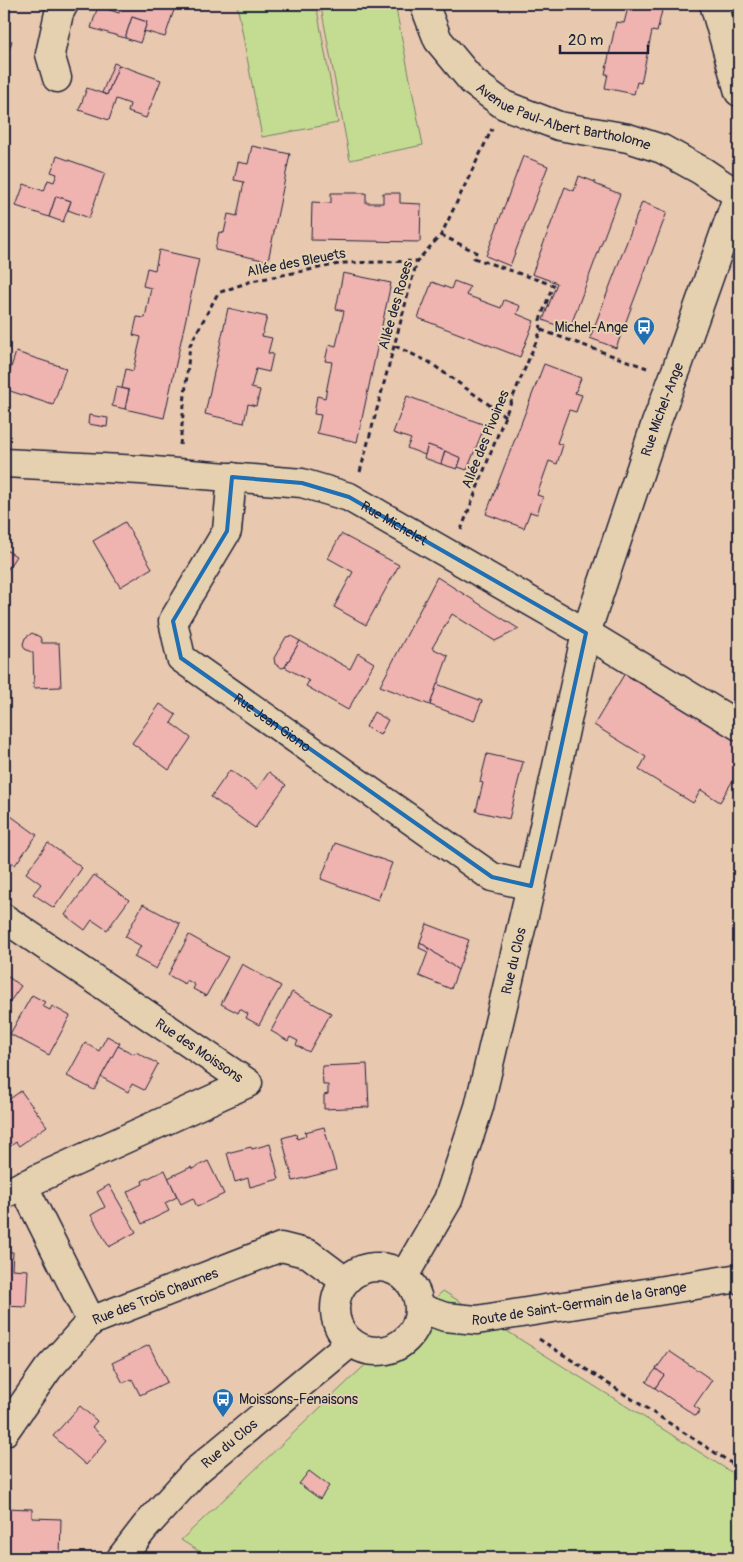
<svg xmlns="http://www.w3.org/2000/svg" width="743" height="1562" viewBox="0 0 743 1562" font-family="Pangolin,sans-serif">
<rect width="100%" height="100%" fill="#e8c8af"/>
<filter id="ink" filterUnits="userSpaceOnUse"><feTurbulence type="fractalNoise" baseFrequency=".02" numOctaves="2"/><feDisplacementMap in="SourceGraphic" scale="10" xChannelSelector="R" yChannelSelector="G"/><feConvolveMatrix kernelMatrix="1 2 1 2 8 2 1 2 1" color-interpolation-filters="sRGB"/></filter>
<g filter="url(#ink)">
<g fill="#c4dc92" stroke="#737f66">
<path d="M237,4H316L338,123L262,137Z"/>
<path d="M336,4H395L423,145L350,160L321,7Z"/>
<path d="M443,1291L739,1477V1558H210L181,1540Z"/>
</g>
<g fill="#efb3b0" stroke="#22223b">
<path d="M123,4H176L165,37L144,31L147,22L132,17L125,38L91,28L98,6L119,13Z"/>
<path d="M629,4H660L659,5L663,6L657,32L652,31L641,83L637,82L634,94L605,88L608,74H605L616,22L624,23Z"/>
<path d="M132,17L147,22L140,43L125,38Z"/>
<path d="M4,39L12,41L4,65Z"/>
<path d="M114,63L119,65L107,95L102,93Z"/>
<path d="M119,65L161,80L146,118L128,112L130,104L116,99L109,120L79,110L87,88L107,95Z"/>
<path d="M252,146L290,154L268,261L215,250L219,232L224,233L228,214L237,216L244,182L234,180L238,162L248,164Z"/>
<path d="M57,156L105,173L89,218L68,210L71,201L56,196L49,217L16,206L24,184L44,191L48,180L54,182L57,174L51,172Z"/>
<path d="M523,156L548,166L510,266L486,256Z"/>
<path d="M579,176L595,182V184L620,194L569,330L543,320L557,283L532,274L565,187L574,191Z"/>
<path d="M331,193H366V203H383V193H400V203L421,204L420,242L311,240L312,202L331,203Z"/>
<path d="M56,196L71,201L63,222L49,217Z"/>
<path d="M642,202L667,212L616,348L590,338Z"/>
<path d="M159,250L199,259L164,418L125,409L129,390L122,388L126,369L133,371L141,337L133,335L137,317L145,318L151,288L143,286L147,268L155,270Z"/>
<path d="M343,273L391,283L357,442L317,433L321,415L314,414L317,396L325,398L332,362L325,361L329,344L336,346L344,311L336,309Z"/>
<path d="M454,281L470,287L466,295L501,308L504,300L520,306L517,314L534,321L520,357L418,318L432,282L451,289Z"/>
<path d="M228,308L267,317L262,336L272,338L268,353L273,354L269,372L256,369L251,388L260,390L256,406L248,404L244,423L205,414Z"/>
<path d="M16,352L66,368L53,405L4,389Z"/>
<path d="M544,364L581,378L575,393L582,395L576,412L569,410L557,443L563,445L557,464L549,461L537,495L543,497L537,514L530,512L524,528L486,514Z"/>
<path d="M116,387L129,390L125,409L112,406Z"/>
<path d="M407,396L485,425L467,470L458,467L461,458L428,445L425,455L407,448L411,439L393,433Z"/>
<path d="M89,415L108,418L107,427L88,424Z"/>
<path d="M428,445L445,451L441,464L424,458Z"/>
<path d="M445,451L461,458L457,469L441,464Z"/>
<path d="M125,522L152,568L120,587L93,541Z"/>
<path d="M341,534L399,565L366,625L334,607L353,572L328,558Z"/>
<path d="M4,549L16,556L4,575Z"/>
<path d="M437,577L519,629L495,641L452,614L432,648L448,656L430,705L380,686Z"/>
<path d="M32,633L40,637L42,643H59L61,687L34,688L33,653L25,649L23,644L25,638Z"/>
<path d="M291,636L300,641L285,667L282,668L275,664L274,658L286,637Z"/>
<path d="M300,641L350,669L358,653L374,663L348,710L306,686L309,681L285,667Z"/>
<path d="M625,673L739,742V770L720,802L701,790L693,803L639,770L646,757L594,725Z"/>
<path d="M437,684L482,701L474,721L430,705Z"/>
<path d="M160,704L176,715L171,723L191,738L169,770L132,743Z"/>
<path d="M374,712L388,720L380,735L366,727Z"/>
<path d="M487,754L523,762L509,819L476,811L483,783L480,782Z"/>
<path d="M230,770L257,789L269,772L286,785L255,828L211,797Z"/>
<path d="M4,811L37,835L15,865L4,857Z"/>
<path d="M48,843L82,868L54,908L33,894L41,884L26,873Z"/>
<path d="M335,843L392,863L378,900L321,879Z"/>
<path d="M94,875L129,900L107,930L92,920L85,930L65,915Z"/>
<path d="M143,904L180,924L156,969L134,957L141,946L125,937Z"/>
<path d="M427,924L469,940L458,970L420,942Z"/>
<path d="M189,935L228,957L206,996L193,989L195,985L187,980L185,984L168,975Z"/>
<path d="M420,942L458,970L451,989L419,976L428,952L419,948Z"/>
<path d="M242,964L281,986L259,1025L246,1018L248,1014L240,1009L238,1013L221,1004Z"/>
<path d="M4,974L21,986L4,1010Z"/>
<path d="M292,992L331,1013L309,1052L296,1045L298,1041L290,1037L288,1041L271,1031Z"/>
<path d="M32,995L45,1002L42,1006L50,1010L52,1006L70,1016L49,1055L10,1034Z"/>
<path d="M107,1036L120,1043L94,1090L67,1076L85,1043L99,1051Z"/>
<path d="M118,1046L134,1054L136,1052L158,1064L144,1090L132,1084L128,1092L101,1077Z"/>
<path d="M367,1064L369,1107L324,1109V1095L328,1094V1085H323L322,1066Z"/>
<path d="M21,1091L47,1126L19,1146L16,1142L8,1148L4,1141V1103Z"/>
<path d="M324,1127L336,1170L293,1181L282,1138L296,1134L297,1139L306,1136L305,1132Z"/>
<path d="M270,1144L279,1179L250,1187L248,1178L235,1182L227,1153L251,1147L252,1149Z"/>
<path d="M208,1161L224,1194L197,1207L193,1198L181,1204L168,1178L191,1167L192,1169Z"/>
<path d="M165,1170L177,1197L165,1203L169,1211L142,1224L127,1192L143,1184L142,1181Z"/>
<path d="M109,1185L136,1232L109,1247L91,1215L105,1207L97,1192Z"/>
<path d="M4,1252H13L12,1269L28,1270L26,1307L4,1306Z"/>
<path d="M149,1345L167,1382L140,1395L132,1379L123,1383L112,1363Z"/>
<path d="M669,1351L712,1380L694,1406L700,1410L696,1416L655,1388L664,1375L656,1369Z"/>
<path d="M656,1369L664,1375L655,1388L646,1382Z"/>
<path d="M80,1406L97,1421L92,1427L107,1440L86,1465L53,1436Z"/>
<path d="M309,1471L329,1486L320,1499L299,1484Z"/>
<path d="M4,1508L32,1509V1518L61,1519L60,1558H4Z"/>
</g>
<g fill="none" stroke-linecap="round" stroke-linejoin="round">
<g stroke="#22223b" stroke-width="31">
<g id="minor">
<path id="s1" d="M424,4L438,40L473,82L504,105L559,126L628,138L662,149L702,171L738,195"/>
<path d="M714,4L739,92"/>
<path d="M57,78L50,54L59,13L64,4"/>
<path id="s2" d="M4,463L141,470L302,483L349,497L586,633L739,726"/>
<path id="s3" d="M232,477L227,531L173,621L181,658L492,877L531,886"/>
<path id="s4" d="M4,918L248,1083L4,1194"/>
<path d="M23,1185L91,1321"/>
<circle cx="377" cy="1309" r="42"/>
<path id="s5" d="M404,1276L448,1200L479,1107L531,886L586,633L656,423L677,368L738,195L739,187"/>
<path id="s6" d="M420,1308L445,1317L477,1320L739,1278"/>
<path id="s7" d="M4,1432L48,1369L91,1321L281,1247L309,1254L345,1281"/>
<path id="s8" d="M121,1558L145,1527L196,1471L351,1342"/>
</g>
</g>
<g stroke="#22223b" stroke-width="3" stroke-dasharray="5 4" stroke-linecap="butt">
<path d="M441,235L476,252L474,258L553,285L540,320L541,330L505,416L461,530"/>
<path d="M541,330L647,368"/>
<path d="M395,346L429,362L505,416"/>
<path d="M180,445L190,345L218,293L252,281L344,263L417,261"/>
<path d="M360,472L417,261L441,235L492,129"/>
<path d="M539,1339L739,1468"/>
</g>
<use href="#minor" stroke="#e5d1af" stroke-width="28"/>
</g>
</g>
<path fill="none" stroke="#1f6fb2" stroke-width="4" stroke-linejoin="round" d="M232,477L302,483L349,497L586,633L531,886L492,877L181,658L173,621L227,531Z"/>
<defs>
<g id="bus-pin" transform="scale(1.125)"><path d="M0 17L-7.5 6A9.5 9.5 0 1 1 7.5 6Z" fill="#1f6fb2" stroke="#e5d1af"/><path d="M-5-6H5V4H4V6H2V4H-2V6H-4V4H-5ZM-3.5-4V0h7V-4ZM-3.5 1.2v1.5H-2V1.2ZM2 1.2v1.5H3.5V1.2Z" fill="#fff"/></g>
</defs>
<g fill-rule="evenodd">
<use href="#bus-pin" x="644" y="327"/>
<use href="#bus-pin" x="223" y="1399"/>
</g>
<g text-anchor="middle" stroke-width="4" stroke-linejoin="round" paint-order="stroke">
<g font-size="14" fill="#22223b" stroke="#e5d1af">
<text dy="5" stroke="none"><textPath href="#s1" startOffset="192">Avenue Paul-Albert Bartholome</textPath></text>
<text transform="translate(296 262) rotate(-11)" y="5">Allée des Bleuets</text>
<text transform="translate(395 305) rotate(-74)" y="5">Allée des Roses</text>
<text dy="5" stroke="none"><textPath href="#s5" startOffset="908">Rue Michel-Ange</textPath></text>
<text transform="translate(485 439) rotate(-68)" y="5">Allée des Pivoines</text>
<text dy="5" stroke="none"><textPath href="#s2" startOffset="400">Rue Michelet</textPath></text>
<text dy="5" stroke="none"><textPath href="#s3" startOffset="309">Rue Jean Giono</textPath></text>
<text dy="5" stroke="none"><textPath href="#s5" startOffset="336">Rue du Clos</textPath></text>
<text dy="5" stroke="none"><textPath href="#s4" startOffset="236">Rue des Moissons</textPath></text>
<text dy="5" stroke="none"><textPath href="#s7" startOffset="210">Rue des Trois Chaumes</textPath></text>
<text dy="5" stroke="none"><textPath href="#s6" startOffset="162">Route de Saint-Germain de la Grange</textPath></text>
<text dy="5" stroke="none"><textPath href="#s8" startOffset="158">Rue du Clos</textPath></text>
</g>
<g font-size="14" fill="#22223b" stroke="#e5d1af" text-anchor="end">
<text x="628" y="332">Michel-Ange</text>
<text x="239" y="1404" text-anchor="start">Moissons-Fenaisons</text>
</g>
</g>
<rect width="743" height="1562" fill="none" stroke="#e5d1af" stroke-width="20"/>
<rect x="10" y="10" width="723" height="1542" fill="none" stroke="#22223b" stroke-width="2" filter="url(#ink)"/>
<path d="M560 45v8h88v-8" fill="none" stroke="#22223b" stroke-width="2.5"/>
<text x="568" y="45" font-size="15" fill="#22223b" stroke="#e5d1af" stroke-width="4" paint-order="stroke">20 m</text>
</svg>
